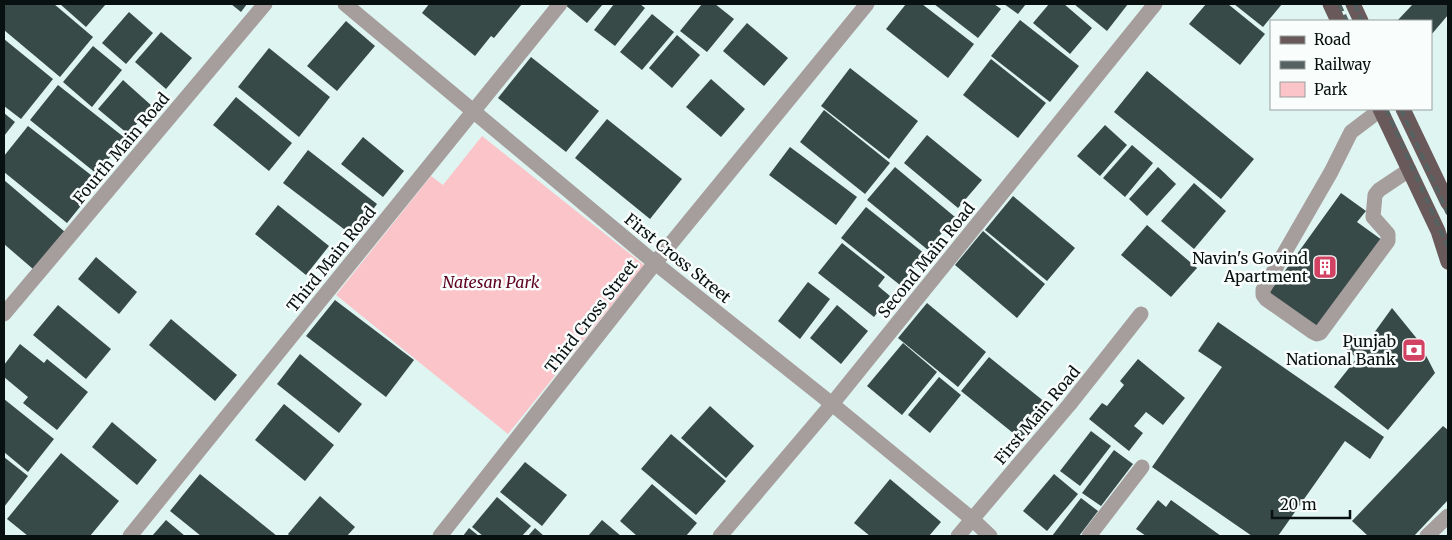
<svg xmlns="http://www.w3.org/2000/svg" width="1452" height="540" viewBox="0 0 1452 540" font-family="Merriweather,serif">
<rect width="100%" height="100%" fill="#dff5f2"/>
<path fill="#fbc4c9" d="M482,136L644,265L508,434L336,295L431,176L443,185Z"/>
<g fill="#384a48">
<path d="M6,4H54L93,37L60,77L4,30V6Z"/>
<path d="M60,4H106L86,27Z"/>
<path d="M231,4H247L241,12Z"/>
<path d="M429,4H522L494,38L491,36L475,56L422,13Z"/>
<path d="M564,4H603L587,23Z"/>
<path d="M614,4H640L645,8L615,46L594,30Z"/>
<path d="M702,4H715L734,19L707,52L680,31Z"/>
<path d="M906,4H922L974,44L948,78L886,29Z"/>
<path d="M934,4H994L1001,9L978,38Z"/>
<path d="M1004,4H1026L1018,14Z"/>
<path d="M1049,4H1064L1092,28L1070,54L1033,23Z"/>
<path d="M1074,4H1128L1107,31Z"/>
<path d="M1206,4H1228L1265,34L1240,65L1189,24Z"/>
<path d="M1234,4H1282L1263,27Z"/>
<path d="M1413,4H1448V15L1431,35V21H1397Z"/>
<path d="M129,12L153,33L126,64L102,43Z"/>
<path d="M652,14L674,32L642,70L620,52Z"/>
<path d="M1020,20L1079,66L1050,102L991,56Z"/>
<path d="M346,21L375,46L337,91L307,66Z"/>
<path d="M747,23L788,58L764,86L723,51Z"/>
<path d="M161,32L192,58L166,89L135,62Z"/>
<path d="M677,35L700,55L672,88L649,68Z"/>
<path d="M4,39L53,79L21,119L4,106Z"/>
<path d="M93,46L122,70L92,107L63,82Z"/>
<path d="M269,48L330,97L299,137L238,87Z"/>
<path d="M531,57L599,111L566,152L498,98Z"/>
<path d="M991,59L1046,103L1018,138L963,95Z"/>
<path d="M850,68L918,121L889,159L821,106Z"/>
<path d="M1147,71L1254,159L1221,199L1114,112Z"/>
<path d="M711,79L745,109L721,137L686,107Z"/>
<path d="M123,80L152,106L128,134L98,109Z"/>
<path d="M58,85L125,138L97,174L30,120Z"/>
<path d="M236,97L292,143L269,171L213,125Z"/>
<path d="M824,110L890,163L865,194L800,142Z"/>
<path d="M4,113L15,122L4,136Z"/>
<path d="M607,119L682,179L650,219L575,158Z"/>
<path d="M1105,125L1127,145L1100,176L1077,156Z"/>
<path d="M28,126L100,182L67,223L4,172V156Z"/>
<path d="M927,135L982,180L958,208L904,163Z"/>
<path d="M363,137L404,171L383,197L341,164Z"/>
<path d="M1132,145L1153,163L1125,197L1103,178Z"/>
<path d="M790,147L857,197L836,225L769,175Z"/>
<path d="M308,150L377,204L353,236L283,183Z"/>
<path d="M895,167L955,217L928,250L867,200Z"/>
<path d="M1158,167L1176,184L1147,216L1129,199Z"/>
<path d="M4,180L65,232L33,269L4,244Z"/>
<path d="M1194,183L1226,211L1194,249L1161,221Z"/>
<path d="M1341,193L1366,211L1357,222L1382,240L1318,329L1269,293Z"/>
<path d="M1013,196L1075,248L1047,281L985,230Z"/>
<path d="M278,205L329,246L306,275L255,234Z"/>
<path d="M866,207L925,254L900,285L841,238Z"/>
<path d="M1147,225L1197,268L1171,297L1121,255Z"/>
<path d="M983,231L1045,284L1017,318L955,265Z"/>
<path d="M842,243L885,277L878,286L890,296L874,317L818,273Z"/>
<path d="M96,257L137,292L119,314L78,279Z"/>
<path d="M808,282L830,299L800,339L778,321Z"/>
<path d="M335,300L414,360L386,397L306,336Z"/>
<path d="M927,303L986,352L958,387L898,338Z"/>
<path d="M58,305L111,349L86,379L33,335Z"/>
<path d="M837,305L868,331L841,364L810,338Z"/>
<path d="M1392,308L1418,340L1435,373L1388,430L1334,387L1357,358L1345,348L1355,335L1366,344Z"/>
<path d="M171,319L237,375L215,401L149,345Z"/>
<path d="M1218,322L1384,437L1370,459L1345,441L1278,536H1252L1152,467L1222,367L1198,351Z"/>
<path d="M903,343L937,372L902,415L867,386Z"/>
<path d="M20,344L44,363L47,359L88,392L57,430L23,403L28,397L4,377V365Z"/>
<path d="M300,354L362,404L339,433L277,384Z"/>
<path d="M989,357L1051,407L1023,441L961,391Z"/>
<path d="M1138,359L1185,398L1163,425L1146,412L1134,426L1143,433L1129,451L1089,419L1102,403L1107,406L1124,385L1120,381Z"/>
<path d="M939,377L961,395L930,433L908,415Z"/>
<path d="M4,399L54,439L28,472L4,452Z"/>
<path d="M284,404L334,445L305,481L255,440Z"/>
<path d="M710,406L754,446L726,478L681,438Z"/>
<path d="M112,422L157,460L137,485L92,447Z"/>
<path d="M1443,426L1448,430V500L1414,536H1368L1352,521Z"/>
<path d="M1091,431L1111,446L1080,486L1060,471Z"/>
<path d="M671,434L726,481L696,515L641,469Z"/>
<path d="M1114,450L1133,464L1101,506L1082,493Z"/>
<path d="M61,453L119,501L90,536H28L7,519Z"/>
<path d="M4,457L28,476L4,507Z"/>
<path d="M525,462L567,495L542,526L500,492Z"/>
<path d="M200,474L277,536H201L170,511Z"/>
<path d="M1054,474L1078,494L1047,531L1023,511Z"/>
<path d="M890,479L941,522L929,536H870L854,523Z"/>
<path d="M652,484L697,523L686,536H637L620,521Z"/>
<path d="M320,496L355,527L347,536H290L288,534Z"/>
<path d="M497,497L531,526L522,536H483L472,527Z"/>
<path d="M1081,498L1098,511L1079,536H1052Z"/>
<path d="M1158,500L1166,507L1171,500L1221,536H1146L1136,529Z"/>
<path d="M166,520L185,536H152Z"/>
<path d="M602,520L621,536H588Z"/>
<path d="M469,528L479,536H463Z"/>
<path d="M535,528L544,536H528Z"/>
</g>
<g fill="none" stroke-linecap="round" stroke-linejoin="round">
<g stroke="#a69d9d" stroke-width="15">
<path d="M345,4L655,263L832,404L972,519L990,536"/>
<path d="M1380,110L1351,132L1331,172L1263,290V295L1266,299L1313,332L1317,334L1320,333L1388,241V234L1373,217L1375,195L1379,190L1409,170"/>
<path d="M4,314L265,4"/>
<path d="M130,536L560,4"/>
<path d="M440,536L655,263L867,4"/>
<path d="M720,536L832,404L1155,4"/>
<path d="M958,536L1069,405L1141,314"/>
<path d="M1089,536L1142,467"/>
<path d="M1427,536L1448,516"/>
</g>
<g stroke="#69595a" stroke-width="15">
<path d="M1330,4L1338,21"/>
<path d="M1353,4L1361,21"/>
<path d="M1380,109L1438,231L1448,262"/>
<path d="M1403,109L1448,203"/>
</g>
<g stroke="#556261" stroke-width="4" stroke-dasharray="8 4" stroke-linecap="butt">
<path d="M1339,4L1347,21"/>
<path d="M1355,4L1362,21"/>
<path d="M1386,109L1448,247"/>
<path d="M1401,109L1448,214"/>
</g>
</g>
<defs>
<g id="building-square" transform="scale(1.25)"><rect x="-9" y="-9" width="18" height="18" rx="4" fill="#d24262" stroke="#f9fefd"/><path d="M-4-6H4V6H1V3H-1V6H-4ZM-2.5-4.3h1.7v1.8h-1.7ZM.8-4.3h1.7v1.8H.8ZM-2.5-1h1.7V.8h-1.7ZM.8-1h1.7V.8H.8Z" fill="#fff"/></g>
<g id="bank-square" transform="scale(1.25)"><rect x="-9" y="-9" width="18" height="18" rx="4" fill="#d24262" stroke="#f9fefd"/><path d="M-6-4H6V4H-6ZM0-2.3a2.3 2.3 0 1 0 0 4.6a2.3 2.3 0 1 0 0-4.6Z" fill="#fff"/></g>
</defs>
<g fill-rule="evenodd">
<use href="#building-square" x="1325" y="267"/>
<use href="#bank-square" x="1414" y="350"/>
</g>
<g text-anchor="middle" stroke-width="5" stroke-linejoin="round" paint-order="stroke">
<g font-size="16" fill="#091110" stroke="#f9fefd">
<text transform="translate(121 148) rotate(-50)" y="6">Fourth Main Road</text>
<text transform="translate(678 258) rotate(39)" y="6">First Cross Street</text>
<text transform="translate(331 259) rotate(-51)" y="6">Third Main Road</text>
<text transform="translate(926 260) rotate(-51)" y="6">Second Main Road</text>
<text transform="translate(591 316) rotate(-52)" y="6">Third Cross Street</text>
<text transform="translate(1037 415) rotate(-50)" y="6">First Main Road</text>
</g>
<g font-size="16" fill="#091110" stroke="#f9fefd" text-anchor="end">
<text x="1308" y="264">Navin's Govind<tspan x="1308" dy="18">Apartment</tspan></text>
<text x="1396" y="347">Punjab<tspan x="1396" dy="18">National Bank</tspan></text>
</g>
<g font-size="16" font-style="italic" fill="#5f001f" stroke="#f9fefd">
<text x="491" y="288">Natesan Park</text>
</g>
</g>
<rect width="1452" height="540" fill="none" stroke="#091110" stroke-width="10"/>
<rect x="1270" y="20" width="162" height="90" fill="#f9fefd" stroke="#999f9e"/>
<rect x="1280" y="36" width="25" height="8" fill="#69595a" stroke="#999f9e"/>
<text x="1314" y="45" font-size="15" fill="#091110">Road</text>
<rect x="1280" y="61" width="25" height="8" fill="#556261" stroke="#999f9e"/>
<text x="1314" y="70" font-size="15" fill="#091110">Railway</text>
<rect x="1280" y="82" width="25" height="15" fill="#fbc4c9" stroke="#999f9e"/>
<text x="1314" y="95" font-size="15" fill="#091110">Park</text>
<path d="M1272 510v8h78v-8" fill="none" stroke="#091110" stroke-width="2.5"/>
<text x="1280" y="510" font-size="15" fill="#091110" stroke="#f9fefd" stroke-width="4" paint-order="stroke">20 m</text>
</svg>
